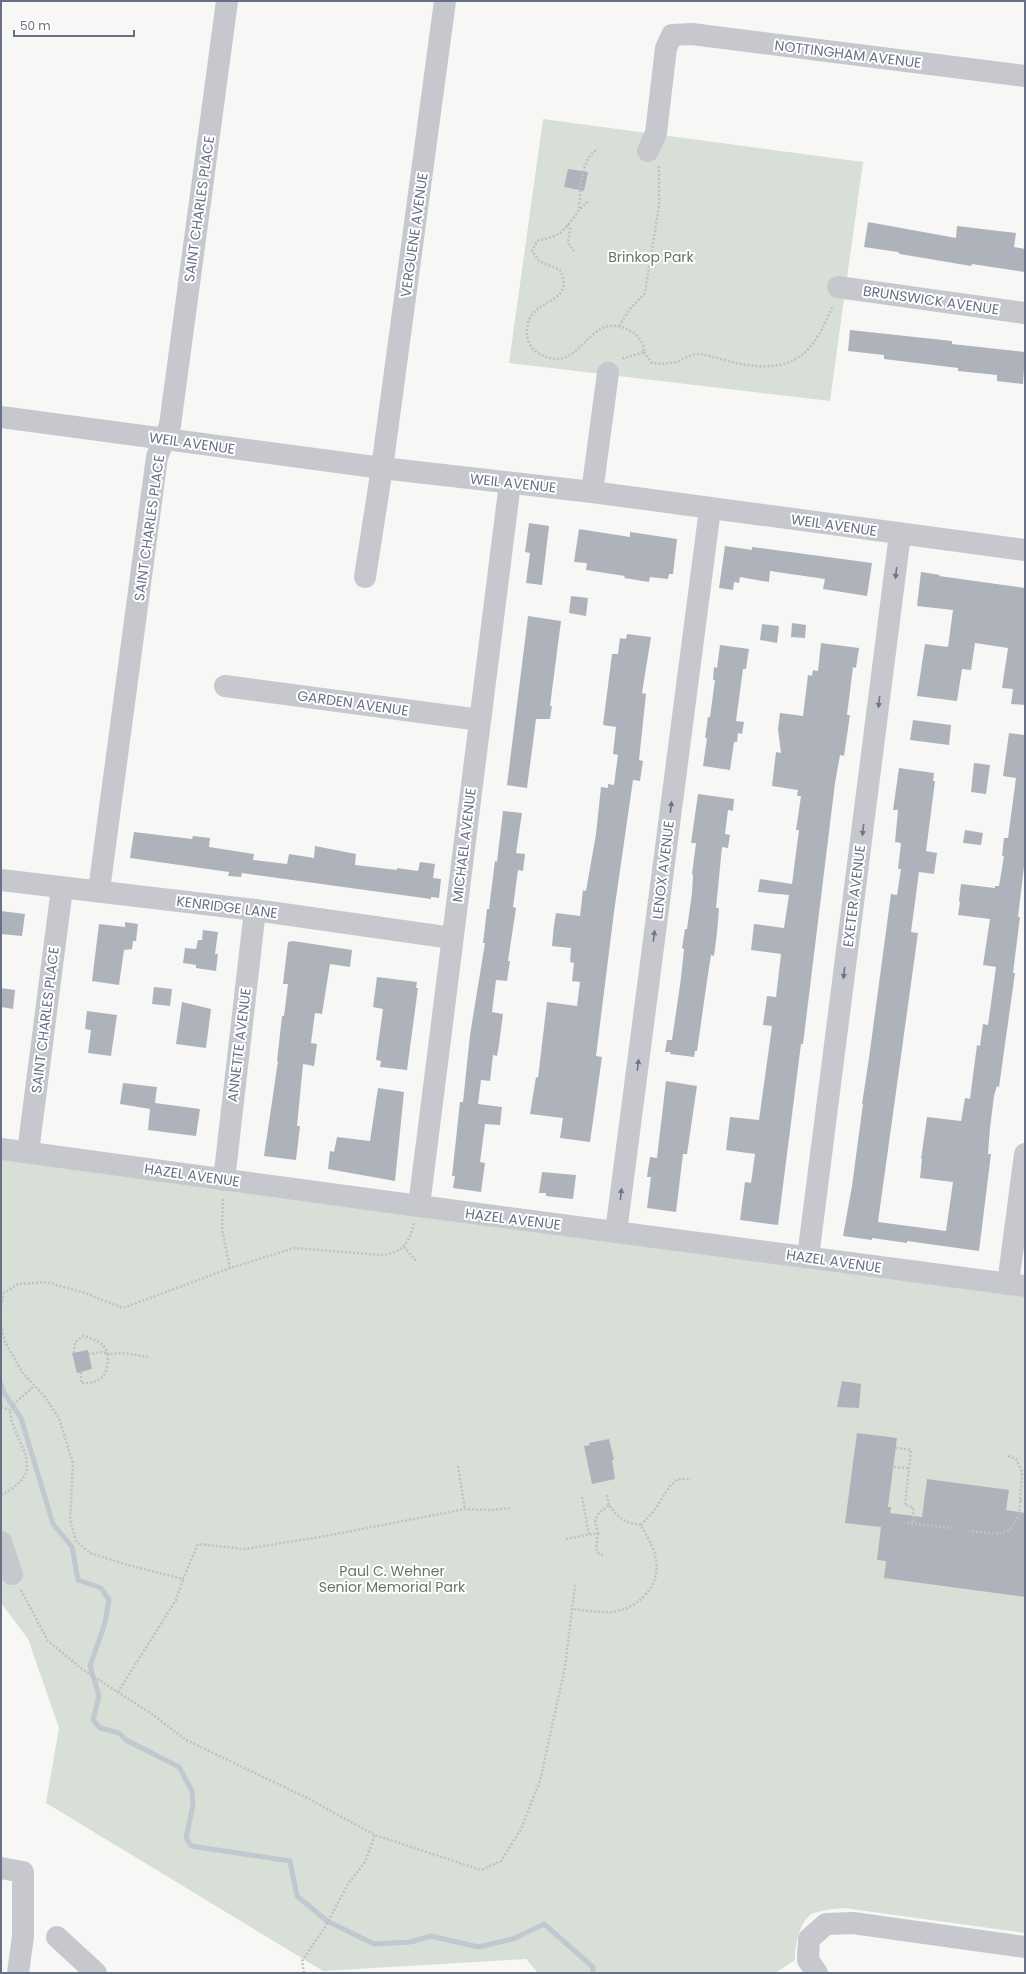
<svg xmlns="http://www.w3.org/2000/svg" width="1026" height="1974" viewBox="0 0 1026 1974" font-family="Poppins,sans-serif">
<rect width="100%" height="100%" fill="#f7f8f5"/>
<g fill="#d8dfd6">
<path d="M543,119L863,162L830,401L509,363Z"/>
<path d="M1,1160L1025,1297V1933L844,1908C833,1909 822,1910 812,1914C800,1920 794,1948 795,1960L775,1973H538L526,1959L323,1971L46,1803L59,1728L28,1639L1,1603Z"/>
</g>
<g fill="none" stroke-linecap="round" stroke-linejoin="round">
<path stroke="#c2c8cf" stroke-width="5" d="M1,1384L4,1393L21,1418L53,1524L72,1547L78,1580L101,1588L109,1600L105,1623L90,1666L99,1696L93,1720L100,1728L119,1733L126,1740L179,1767L192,1791L193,1805L186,1838L191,1846L290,1861L297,1896L327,1921L374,1944L410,1942L431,1936L478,1947L513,1939L544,1924L593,1967V1973"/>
</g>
<g fill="#aeb3bb">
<path d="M568,169L588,172L584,191L564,187Z"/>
<path d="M868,222L956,238L957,226L1016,233L1014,247L1025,249V272L972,264L971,266L900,254L898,252L864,247Z"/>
<path d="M850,330L952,341V344L1025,352L1023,384L997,381V375L958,371V368L884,359V355L848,351Z"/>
<path d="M529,523L549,526L542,585L526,583L530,553L525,552Z"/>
<path d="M579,529L630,537V532L677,539L673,574H669L668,579L650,577L649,582L624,578L625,576L586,570L587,563L574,562Z"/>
<path d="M725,546L752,550V547L872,563L867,596L823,589L825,579L770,571L769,582L740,577L739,583L734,582L733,590L719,588Z"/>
<path d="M921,572L940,575L939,576L1025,588V705L1011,704L1013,689L1002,688L1008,648L975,643L971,670L962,669L957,701L917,696L925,644L948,647L953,610L917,606Z"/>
<path d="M571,596L588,598L586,616L569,613Z"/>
<path d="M528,616L561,621L550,706H552L550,719H536L527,788L507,785Z"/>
<path d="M792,623L806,625L805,638L791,637Z"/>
<path d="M762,624L779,626L777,643L760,640Z"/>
<path d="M627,634L651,637L642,693L646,694L639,760L643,761L640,781L633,780L614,912L596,1056L602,1057L590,1142L560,1138L563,1118L530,1114L536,1077L538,1078L547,1002L577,1006L580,982L572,981L574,963L570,962L571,948L552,946L554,925L556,913L580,916L583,890L586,891L596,834L601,787L608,788V784L614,785L618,755L613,754L616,727L603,725L612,654H618L620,638L626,639Z"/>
<path d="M821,643L859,648L856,668L853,667L847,715H850L844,756L840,755L835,783L803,1044H801L778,1225L740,1220L745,1182L751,1183L755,1154L726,1150L730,1117L759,1120L772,1026L763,1025L767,996L776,997L781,954L751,950L754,924L784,928L789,895L758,892L760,879L792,884L799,830H796L801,796H797L798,790L772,786L776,752L781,753L778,729L780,713L803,716L808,675L812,676L813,670L818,671Z"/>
<path d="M720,645L749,649L746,669H743L736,721L744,722L742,734L738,733L737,742H734L730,770L703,766L707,738H705L708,717H710L715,680H713L714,667L717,668Z"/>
<path d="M913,720L951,725L949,745L910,740Z"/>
<path d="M1009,733L1025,735V858L1018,917H1020L1013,973H1015L999,1087L997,1086L994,1096L990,1128L988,1154H991L979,1251L907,1241V1243L872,1238V1240L843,1236L852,1186L863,1104H862L869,1058L891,894L897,895L901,869H898L901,843L895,842L898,810H893L899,768L934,773L933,781H935L926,851L937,853L934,874L919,872L911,932L918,933L878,1222L946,1231L953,1182L920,1178L922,1159H921L927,1117L961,1121L965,1098L970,1099L977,1045L980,1046L983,1024L988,1025L996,967L983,965L990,919L958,915L960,902L959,901L961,884L995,888V886H999L1004,856H1002L1004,838H1008L1016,778L1003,776Z"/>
<path d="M974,763L990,765L986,794L971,792Z"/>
<path d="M698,794L734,799L733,811L728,810L725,834L730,835L728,848L722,847L716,908H719L717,933L714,956L711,955L707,981L697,1051H695L694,1057L670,1054L671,1052H665L667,1040H672L681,978L684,949L682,948L683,942L685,929H687L692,893L693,875L692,874L696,843H691Z"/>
<path d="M503,811L522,813L516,853L525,854L523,871L518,870L513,907L516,908L508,961H510L507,981L496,980L492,1012L503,1014L499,1045L497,1056L493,1055L490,1081L481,1080L478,1104L502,1107L500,1125L485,1124L480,1162L485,1163L481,1192L453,1188L455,1176H452L460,1102H463L470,1035L485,943H483L487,909H489L495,861L497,862Z"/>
<path d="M965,830L983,833L981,845L963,843Z"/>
<path d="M134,832L192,839L193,836L210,838L209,847L254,854L253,860L287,864L289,854L314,858L315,846L356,854L355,865L397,870V868L418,871L420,862L435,864L433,878L441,879L439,898L431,897V899L242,873L241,877L228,876L229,872L130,858Z"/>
<path d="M1,911L25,914L22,936L1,934Z"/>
<path d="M125,922L138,924L136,941H133L132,949L124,950L119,985L92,981L99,924L125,927Z"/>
<path d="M203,930L218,932L215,954H218L216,971L196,968V965L183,963L185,948L196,949L198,940H202Z"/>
<path d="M293,941L352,950L350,967L330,964L322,1014L315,1013L311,1043L317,1044L314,1066L303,1064L297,1126H300L296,1160L264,1156L278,1061H277L282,1016H284L288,984H283L286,958L288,942Z"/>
<path d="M377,977L417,982L416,988H418L407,1070L380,1067L381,1061L376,1060L383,1009L373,1007Z"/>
<path d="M154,987L172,989L170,1006L152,1004Z"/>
<path d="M1,988L15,990L13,1009L1,1007Z"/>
<path d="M182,1002L211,1009L206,1048L176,1044Z"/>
<path d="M87,1011L117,1015L111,1056L88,1053L91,1030L85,1029Z"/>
<path d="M666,1081L697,1086L687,1154H683L676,1212L647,1208L651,1177H647L650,1157L657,1158Z"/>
<path d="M123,1083L157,1087L155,1103L200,1109L196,1136L148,1130L150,1109L120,1104Z"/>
<path d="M378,1088L404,1092L395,1181L328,1169L330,1151L334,1152L337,1137L370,1141Z"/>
<path d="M542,1172L576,1175L573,1199L546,1196V1193H539Z"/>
<path d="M88,1350L92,1369L77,1373L72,1353Z"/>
<path d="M842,1381L861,1384L859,1408L837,1407Z"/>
<path d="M857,1433L897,1438L888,1507H891L890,1513L922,1517L927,1479L1009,1490L1006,1510L1025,1513V1597L884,1578L886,1561L877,1560L881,1527L845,1523Z"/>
<path d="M609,1439L614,1460H612L615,1479L592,1484L584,1446L590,1445L589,1443Z"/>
</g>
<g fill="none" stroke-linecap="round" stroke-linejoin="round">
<g stroke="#c0c1c4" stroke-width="2.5" stroke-dasharray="2 2" stroke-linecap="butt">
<path d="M588,202C576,210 570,227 558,234C552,238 543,239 537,241L532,251L539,261L560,270C577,306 529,296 527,329C527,334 527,340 530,344C533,351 539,354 546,357C584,371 589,306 632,332C639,336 644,344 644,352L621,359"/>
<path d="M579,208C581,191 580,158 598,149"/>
<path d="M568,224L570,229L568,243L574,251"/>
<path d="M619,326L630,309L645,293L659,206V165"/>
<path d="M644,352L652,363C660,364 667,364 676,362C683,360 692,353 699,354C715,356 731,363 747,365C799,372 815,349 833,305"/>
<path d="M223,1199L222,1229L230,1268"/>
<path d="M404,1247L416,1261"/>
<path d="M1,1306L4,1293L18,1284L46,1282L82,1292L123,1308L230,1268L294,1248L382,1255C403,1252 409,1243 414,1223"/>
<path d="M1,1325L5,1342L22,1372L45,1397L59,1418L73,1464L70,1519L76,1541L90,1553L125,1564L183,1579L198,1544L245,1549L326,1536L465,1509L491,1510L511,1508"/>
<path d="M74,1353L75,1342L83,1336C94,1339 104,1342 108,1354L124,1353L148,1357"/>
<path d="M81,1372V1383C103,1384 108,1374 108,1354L102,1352L89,1354"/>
<path d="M1,1407L10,1410L14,1404L34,1386"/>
<path d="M896,1448L911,1450L905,1505L913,1507V1523"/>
<path d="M458,1466L465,1509"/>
<path d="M894,1467L909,1468"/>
<path d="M1,1495C52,1469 13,1446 10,1410"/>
<path d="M607,1495L609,1505"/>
<path d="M582,1497L589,1535"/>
<path d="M1020,1500L1025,1501"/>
<path d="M907,1523L953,1528"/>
<path d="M641,1525L654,1511L670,1486L678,1479H691"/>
<path d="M972,1531L998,1534L1011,1529L1019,1515L1022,1472L1016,1459L1006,1455"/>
<path d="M598,1533L596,1547L598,1553L604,1556"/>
<path d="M566,1539L598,1533L595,1520L599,1513L609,1505C620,1520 624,1522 641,1525C646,1535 654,1547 656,1559C661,1586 638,1609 612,1612C599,1613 585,1610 572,1609"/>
<path d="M21,1590L48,1641L82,1669L152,1714L186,1740L307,1798L375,1835L481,1870L501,1861L521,1829L540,1781L565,1667L575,1585"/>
<path d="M118,1692L176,1600L183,1579"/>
<path d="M304,1973L302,1961L325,1927L348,1884L365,1862L375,1835"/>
</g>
<g stroke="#c6c8cd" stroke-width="22">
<path d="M648,151L656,133L666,48L672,35L692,34L1025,76"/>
<path d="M838,287L1025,313"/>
<path d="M1,417L382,468L592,492L1025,550"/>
<path d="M592,492L608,373"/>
<path d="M365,577L382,468L445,1"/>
<path d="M225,686L480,720"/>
<path d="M1,880L255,910L452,938"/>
<path d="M99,890L157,457L170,425L227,1"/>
<path d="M1,1149L419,1206L1025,1286"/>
<path d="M28,1152L62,888"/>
<path d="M224,1180L255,910"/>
<path d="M419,1206L510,483"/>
<path d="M616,1232L710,509"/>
<path d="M808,1257L900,534"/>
<path d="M1008,1284L1025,1154"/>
<path d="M1,1542L12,1574"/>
<path d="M1,1868L23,1872V1936L18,1973"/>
<path d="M57,1937L96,1973"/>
<path d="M817,1973L808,1960L809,1939L826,1924L853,1923L1025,1947"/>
</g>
</g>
<defs><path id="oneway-solid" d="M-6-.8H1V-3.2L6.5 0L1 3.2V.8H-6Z"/></defs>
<g fill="#6c758a">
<use href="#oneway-solid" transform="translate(896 573) rotate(97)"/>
<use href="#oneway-solid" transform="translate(879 702) rotate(97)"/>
<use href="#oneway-solid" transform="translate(671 807) rotate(-83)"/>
<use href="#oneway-solid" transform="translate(863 830) rotate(97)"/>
<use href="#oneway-solid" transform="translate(654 936) rotate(-83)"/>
<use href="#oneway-solid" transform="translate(844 973) rotate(97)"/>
<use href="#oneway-solid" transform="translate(638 1065) rotate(-83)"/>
<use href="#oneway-solid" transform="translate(621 1194) rotate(-83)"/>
</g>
<g text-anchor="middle" stroke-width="4" stroke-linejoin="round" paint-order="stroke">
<g font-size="14" fill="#677186" stroke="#fff">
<text transform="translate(848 54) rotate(7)" y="5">NOTTINGHAM AVENUE</text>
<text transform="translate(199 209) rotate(-82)" y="5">SAINT CHARLES PLACE</text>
<text transform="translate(414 235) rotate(-82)" y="5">VERGUENE AVENUE</text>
<text transform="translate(931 300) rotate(8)" y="5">BRUNSWICK AVENUE</text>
<text transform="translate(192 443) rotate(8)" y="5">WEIL AVENUE</text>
<text transform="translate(513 483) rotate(6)" y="5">WEIL AVENUE</text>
<text transform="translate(834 525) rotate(8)" y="5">WEIL AVENUE</text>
<text transform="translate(149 528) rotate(-82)" y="5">SAINT CHARLES PLACE</text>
<text transform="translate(353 703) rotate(8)" y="5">GARDEN AVENUE</text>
<text transform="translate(464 845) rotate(-83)" y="5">MICHAEL AVENUE</text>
<text transform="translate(663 870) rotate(-83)" y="5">LENOX AVENUE</text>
<text transform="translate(854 896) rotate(-83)" y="5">EXETER AVENUE</text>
<text transform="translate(227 907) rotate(7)" y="5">KENRIDGE LANE</text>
<text transform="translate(45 1020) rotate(-83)" y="5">SAINT CHARLES PLACE</text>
<text transform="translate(239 1045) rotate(-83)" y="5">ANNETTE AVENUE</text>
<text transform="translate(192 1175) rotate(8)" y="5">HAZEL AVENUE</text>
<text transform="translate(513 1219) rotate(7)" y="5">HAZEL AVENUE</text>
<text transform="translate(834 1261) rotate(8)" y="5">HAZEL AVENUE</text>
</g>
<g font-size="14" fill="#627863" stroke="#fff">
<text x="651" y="262">Brinkop Park</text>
<text x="392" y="1576">Paul C. Wehner<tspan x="392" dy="16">Senior Memorial Park</tspan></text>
</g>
</g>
<rect width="1026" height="1974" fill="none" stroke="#677186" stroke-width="4"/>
<path d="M14 30v6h120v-6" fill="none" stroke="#677186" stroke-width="2"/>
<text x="20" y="30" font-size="12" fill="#677186" stroke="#ffffff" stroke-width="3" paint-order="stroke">50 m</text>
</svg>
